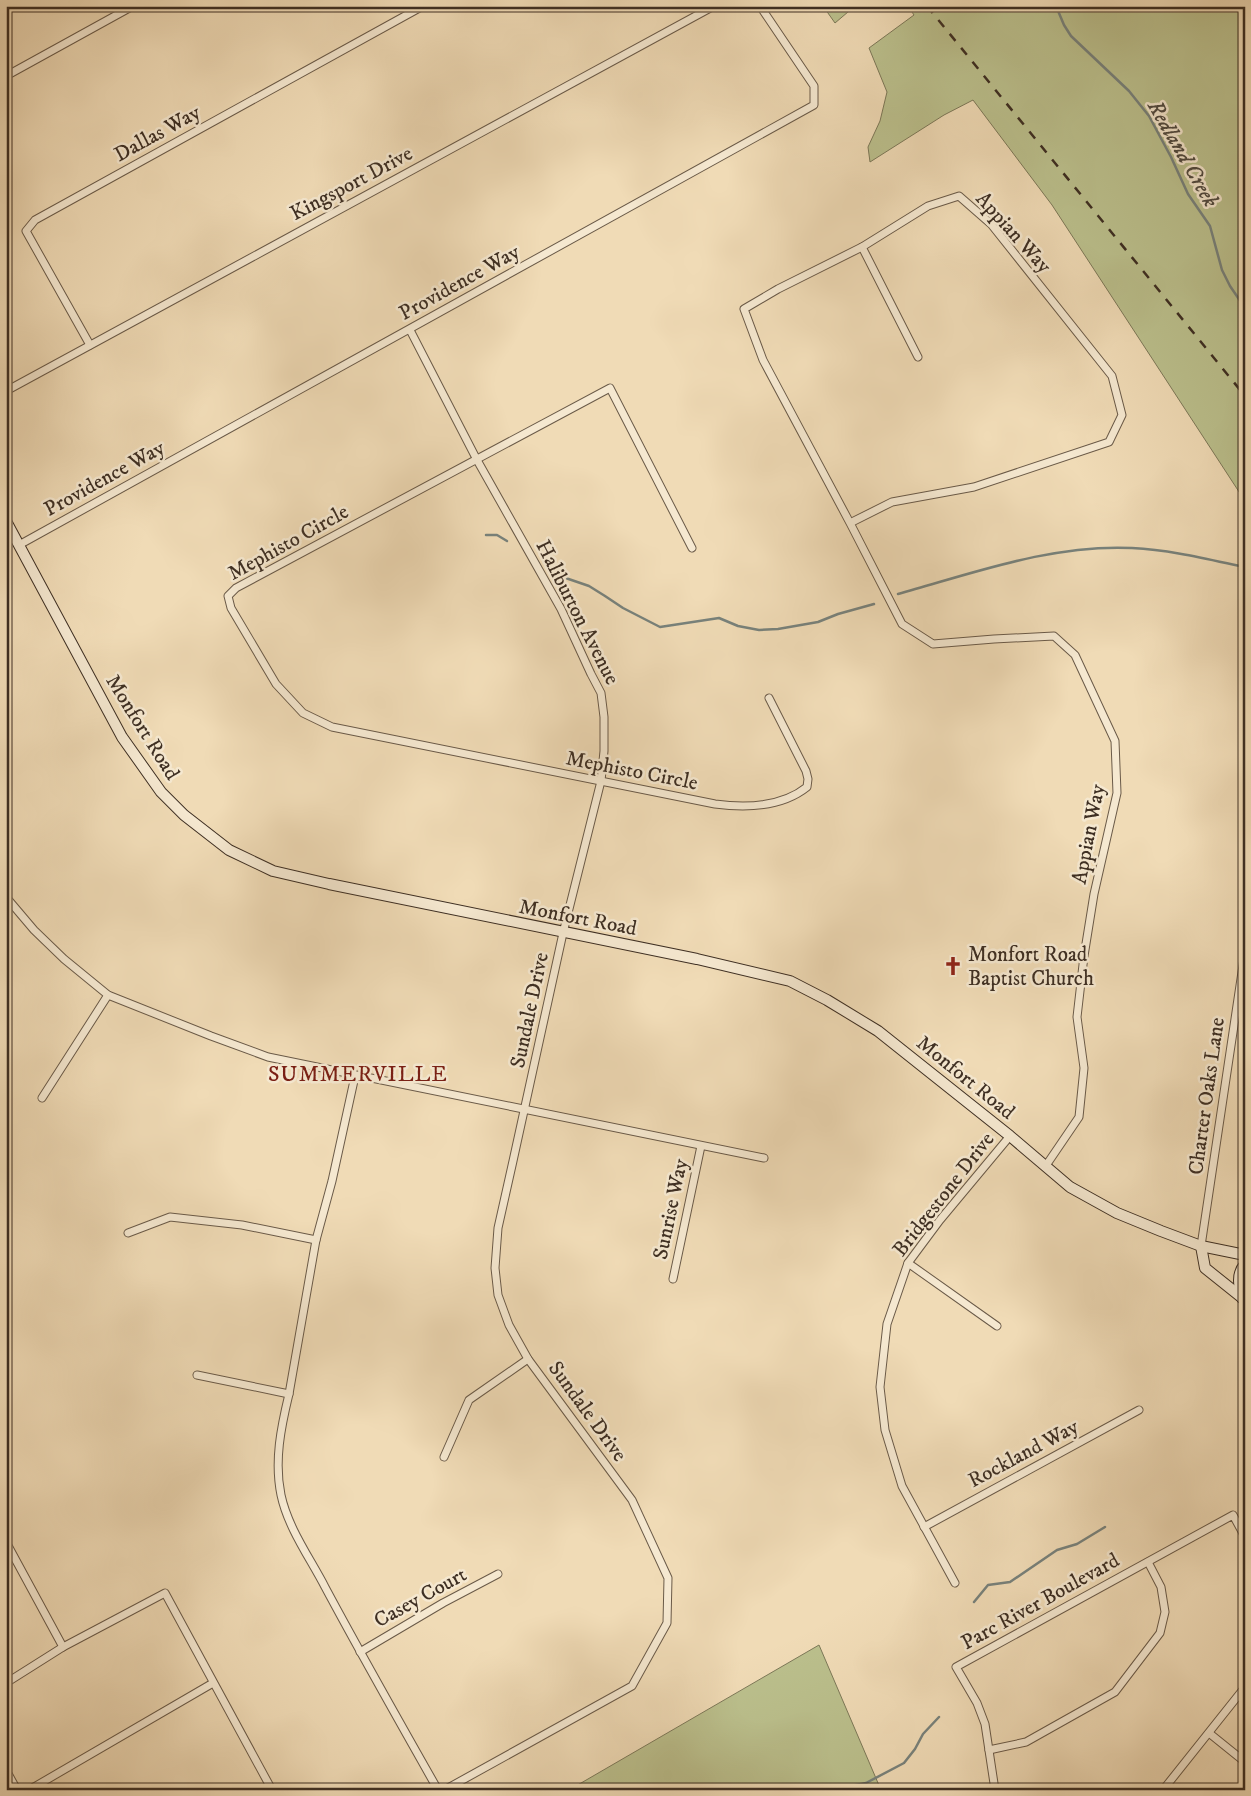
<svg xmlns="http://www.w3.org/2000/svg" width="1251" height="1796" viewBox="0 0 1251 1796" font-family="'IM FELL DW Pica',serif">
<rect width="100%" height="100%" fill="#f0dbb6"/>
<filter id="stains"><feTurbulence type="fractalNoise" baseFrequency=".004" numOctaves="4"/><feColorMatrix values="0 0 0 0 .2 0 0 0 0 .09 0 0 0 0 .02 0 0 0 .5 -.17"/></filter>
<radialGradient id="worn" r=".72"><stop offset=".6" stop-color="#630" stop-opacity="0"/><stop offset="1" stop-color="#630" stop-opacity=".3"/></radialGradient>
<g fill="#bbc08d" stroke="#7c7858">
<path d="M823,6H855L835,23Z"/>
<path d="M908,6H1245V501L1052,205L973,100L944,115L870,162L868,147L880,121L887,92L869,48L914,15Z"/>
<path d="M819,1645L881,1790H569Z"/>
</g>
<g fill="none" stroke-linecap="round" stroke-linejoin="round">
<g stroke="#78827c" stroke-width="2.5">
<path d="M1056,6L1064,25L1071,36L1129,91L1149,116L1171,157L1188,194L1210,226L1222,270L1230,286L1245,308"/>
<path d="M1245,452V487"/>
<path d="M486,535H497L507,541"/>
<path d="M546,565L554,574L589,586L605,596L623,608L660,627L719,618L738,626L759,630L778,629L818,622L838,614L874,604"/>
<path d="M898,594C974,573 1052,544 1132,548C1171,550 1207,559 1245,567"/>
<path d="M974,1602L988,1585L1010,1582L1057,1550L1077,1544L1105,1527"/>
<path d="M830,1790L866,1783L904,1763L915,1749L923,1734L939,1717"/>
</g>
<g stroke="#6a5a48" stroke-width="9">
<g id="street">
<path d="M6,76L133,6"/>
<path d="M862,247L918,357"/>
<path d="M410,330L477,460L561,609L591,674L601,693L604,717V751L601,781L563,933L513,1161L498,1228L495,1268L498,1295L509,1325L528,1359L632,1500L668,1578L667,1623L632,1686L448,1788L442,1790"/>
<path d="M90,345L26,231L35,220L423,6"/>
<path d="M6,391L714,6"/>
<path d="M850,523L892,502L974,487L1109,442L1122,415L1112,376L991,224L959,196L928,206L862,247L778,289L744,309L763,360L850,523L902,624L933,644L994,639L1054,636L1075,655L1115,741L1117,793L1094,894L1084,956L1077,1017L1084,1068L1079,1117L1045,1167"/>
<path d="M19,545L814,105V86L760,6"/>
<path d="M692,548L610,388L236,588L228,596L231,608L276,684L303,713L332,727L715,804C745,808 782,807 807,787L808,779L806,771L769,698"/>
<path d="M6,897L34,930L64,959L108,995L211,1036L268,1057L764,1158"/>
<path d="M355,1076L332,1181L316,1240L289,1394C281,1427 274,1461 281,1495C288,1528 310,1558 325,1587C362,1656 400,1723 438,1790"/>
<path d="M42,1098L108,995"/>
<path d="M128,1233L170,1217L242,1225L316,1240"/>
<path d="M1201,1246L1245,952"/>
<path d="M908,1263L997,1326"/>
<path d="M673,1279L701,1146"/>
<path d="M197,1375L289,1394"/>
<path d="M444,1457L469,1400L528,1359"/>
<path d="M924,1527L1139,1410"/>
<path d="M6,1542L63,1647"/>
<path d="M955,1583L902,1486L885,1430L880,1387L887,1324L908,1263L940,1220L1010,1136"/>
<path d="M360,1652L443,1603L498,1574"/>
<path d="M6,1683L63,1647L165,1593L272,1790"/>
<path d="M1209,1733L1245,1762"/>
<path d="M989,1750L1026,1742L1115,1692L1160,1633L1165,1612L1161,1587L1148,1562"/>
<path d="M6,1770L17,1790"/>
<path d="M29,1790L213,1683"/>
<path d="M995,1790L985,1724L977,1703L956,1667L1233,1515L1245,1537"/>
<path d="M1163,1790L1245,1687"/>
</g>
</g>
<g stroke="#3e2f23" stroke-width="12">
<g id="secondary">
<path d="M6,521L122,737L161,792L184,815L229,850L273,871L329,884L697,959L790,981L827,1000L878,1031L1010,1136L1070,1187L1117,1213L1161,1231L1201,1246L1245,1255"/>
<path d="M1201,1246L1205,1268L1245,1300"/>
<path d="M1242,1298C1239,1286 1236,1274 1245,1264"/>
</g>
</g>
<use href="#street" stroke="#f5e8d0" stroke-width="7"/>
<use href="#secondary" stroke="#f5e8d0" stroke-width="10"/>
<path stroke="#3e2f23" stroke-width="2.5" stroke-dasharray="9 9" stroke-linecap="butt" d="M927,6L1245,396"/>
</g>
<defs>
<g id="church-bare" transform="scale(1.5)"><path d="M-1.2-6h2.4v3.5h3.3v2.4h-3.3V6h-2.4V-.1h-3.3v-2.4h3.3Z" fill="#8f2418" stroke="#f5e8d0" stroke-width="2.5" paint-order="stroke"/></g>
</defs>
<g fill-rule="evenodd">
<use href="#church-bare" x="953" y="966"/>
</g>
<g text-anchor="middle" stroke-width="5" stroke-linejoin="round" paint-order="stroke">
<g font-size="21" fill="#3e2f23" stroke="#f5e8d0">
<text transform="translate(157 133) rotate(-29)" y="7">Dallas Way</text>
<text transform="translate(351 183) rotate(-28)" y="7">Kingsport Drive</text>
<text transform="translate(1014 232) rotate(48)" y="7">Appian Way</text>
<text transform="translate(459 282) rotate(-29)" y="7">Providence Way</text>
<text transform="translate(104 478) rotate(-29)" y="7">Providence Way</text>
<text transform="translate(288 542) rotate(-29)" y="7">Mephisto Circle</text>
<text transform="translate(578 612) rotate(63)" y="7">Haliburton Avenue</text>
<text transform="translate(143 727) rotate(58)" y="7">Monfort Road</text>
<text transform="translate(632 770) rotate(11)" y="7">Mephisto Circle</text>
<text transform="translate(1088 834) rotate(-79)" y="7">Appian Way</text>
<text transform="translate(578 917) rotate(11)" y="7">Monfort Road</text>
<text transform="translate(529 1010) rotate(-78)" y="7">Sundale Drive</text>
<text transform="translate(966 1077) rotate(39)" y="7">Monfort Road</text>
<text transform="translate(1206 1096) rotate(-82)" y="7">Charter Oaks Lane</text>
<text transform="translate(943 1194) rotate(-52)" y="7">Bridgestone Drive</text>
<text transform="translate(670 1209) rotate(-78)" y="7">Sunrise Way</text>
<text transform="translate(588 1411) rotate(54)" y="7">Sundale Drive</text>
<text transform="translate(1023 1453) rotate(-28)" y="7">Rockland Way</text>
<text transform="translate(420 1597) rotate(-29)" y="7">Casey Court</text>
<text transform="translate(1040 1601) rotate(-29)" y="7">Parc River Boulevard</text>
</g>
<g font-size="21" fill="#3e2f23" stroke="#f5e8d0" text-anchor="start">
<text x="968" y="961">Monfort Road<tspan x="968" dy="24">Baptist Church</tspan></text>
</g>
<g font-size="22" font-style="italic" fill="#514b41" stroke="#f5e8d0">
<text transform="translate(1184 153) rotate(60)" y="8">Redland Creek</text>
</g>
<g font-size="22" letter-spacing="1" fill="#7a1f14" stroke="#f5e8d0">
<text x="358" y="1081">SUMMERVILLE</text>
</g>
</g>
<rect width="1251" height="1796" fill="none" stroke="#f0dbb6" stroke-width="25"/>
<rect x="8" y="8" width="1236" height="1781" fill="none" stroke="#3e2f23" stroke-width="2.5"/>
<rect x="12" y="12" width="1226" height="1771" fill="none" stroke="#3e2f23"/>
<rect width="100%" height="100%" filter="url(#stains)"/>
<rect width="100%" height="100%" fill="url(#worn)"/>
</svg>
